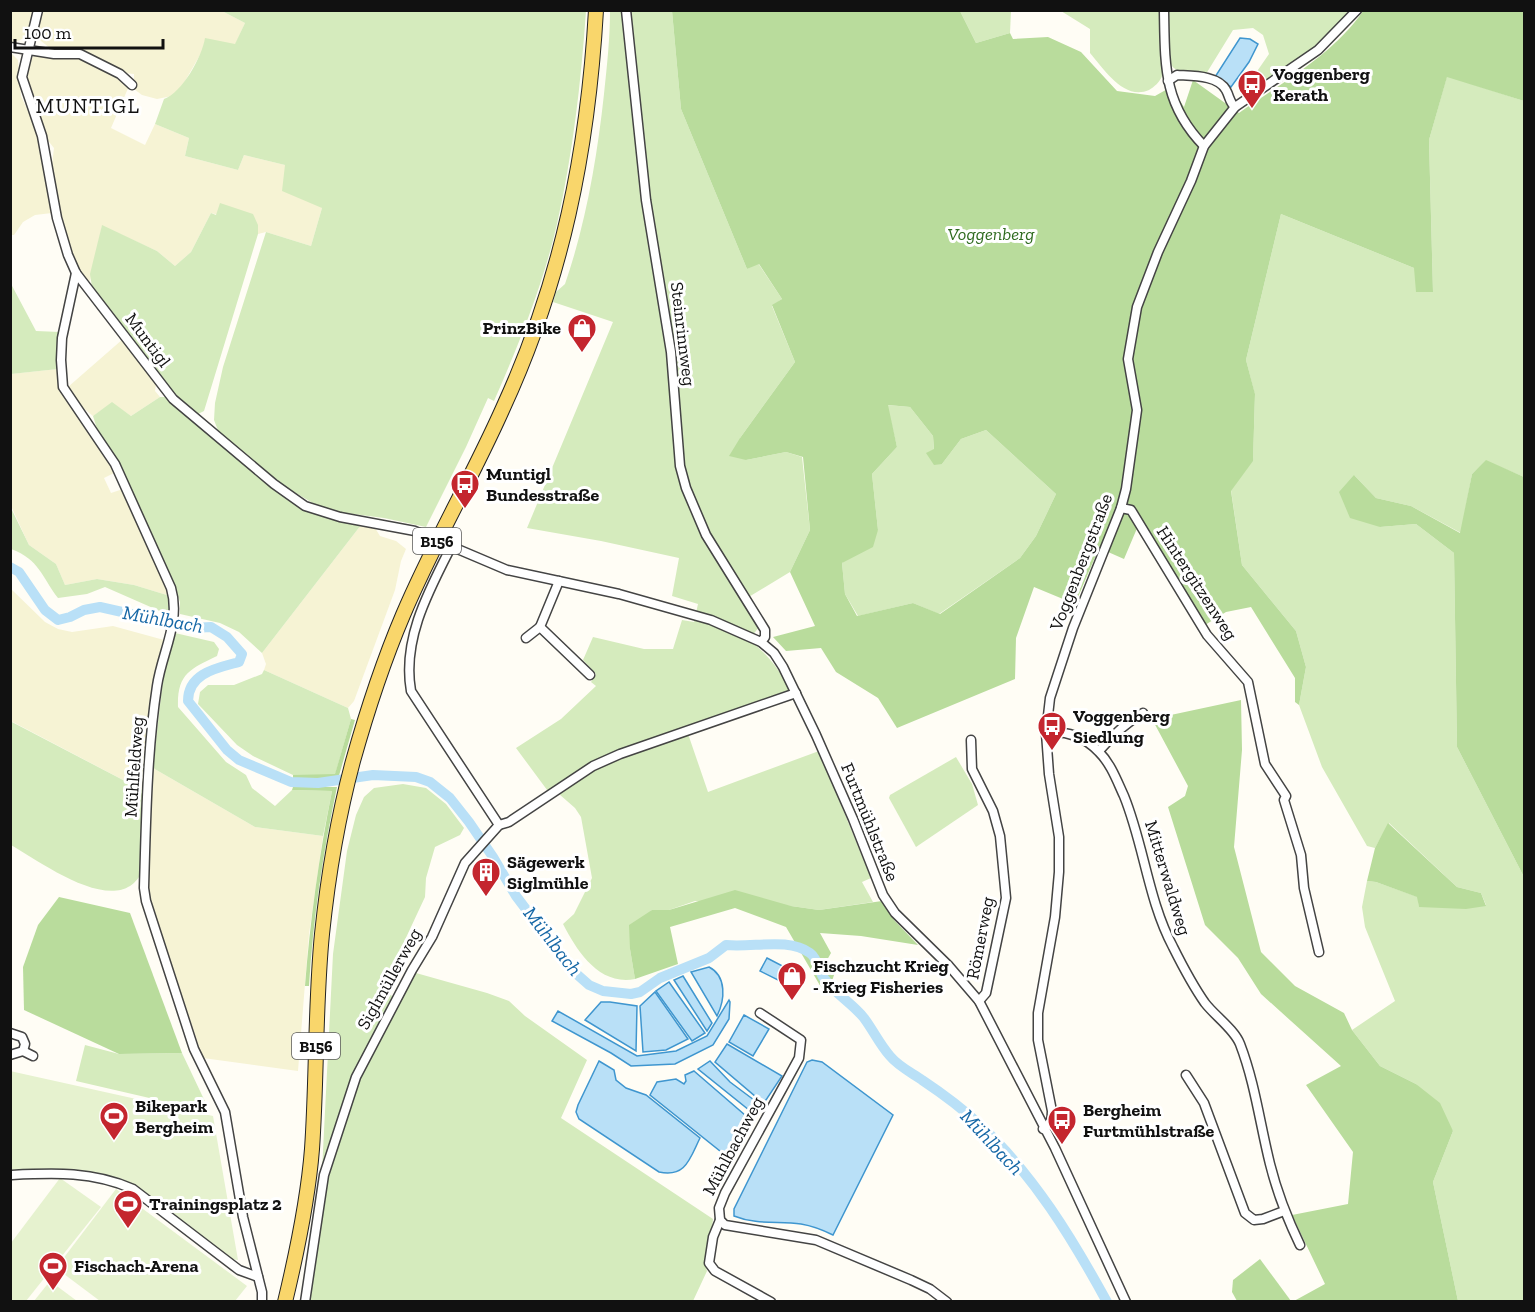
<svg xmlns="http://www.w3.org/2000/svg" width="1535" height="1312" viewBox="0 0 1535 1312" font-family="'Zilla Slab',serif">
<rect width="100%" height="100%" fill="#fffdf5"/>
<g fill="#f6f3d4">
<path d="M10,11H35L32,22L24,38L11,44Z"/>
<path d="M41,11H222L245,23L235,45L204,48L181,88L172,96L157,99L142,95L134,89V74L124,73L50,48L41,41L37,35Z"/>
<path d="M10,52L18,60L21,96L36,129L52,213L35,215L23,222L14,235H10Z"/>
<path d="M42,55L76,56L85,59L125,81L129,86L111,128L145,145L155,124L189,138L185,156L238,170L244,155L285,165L322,208L311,246L266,232L258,234V225L211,213L191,252L175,266L157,251L102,226L90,281L83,277L77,268L63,228L51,173L54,148L45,137L27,82L29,61L34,56Z"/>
<path d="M123,339L156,384L155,391L160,397L131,416L112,403L93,416L77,403L68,387Z"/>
<path d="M58,369L60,382L116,472L104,478L111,493L123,489L170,596L134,585L97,579L65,585L56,564L29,545L11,506L10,374Z"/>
<path d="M361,525L375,528L380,536L396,541L406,549L401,561L395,590L354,701L348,708L264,670L266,664L262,653Z"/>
<path d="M10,588L45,622L58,629L72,632L113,626L164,640L156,676L146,792L11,721Z"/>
<path d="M153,768L255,827L323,836L309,934L298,1071L203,1058L154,913L149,892L148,877Z"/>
</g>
<g fill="#d5ebbd">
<path d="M222,11H586C581,82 573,153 557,224C543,285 519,344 494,401L488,398L466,447L426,527L384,518L338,512L318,506L287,488L219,433L214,420L215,403L223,367L266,232L311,246L322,208L282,191L285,165L244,155L238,170L185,156L189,138L155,124L164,99C182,93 202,57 205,38L235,44L245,23Z"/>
<path d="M610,11H672L681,109L747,269L758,263L782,299L772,306L795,362L740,438L746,460L786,452L802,457L810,530L790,572L742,601L759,627L749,640C768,654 779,670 791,690L686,728L708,792L819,751L871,878L862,882L873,902L819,910L791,906L695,901L669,910H652L630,949L635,979C599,986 577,951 563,924L574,914L592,878L581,817L575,808L559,794L553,798L516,748L561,719L596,686L591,682L596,674L583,660L593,637L644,649H673L682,620L694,622L698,604L672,596L679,558L601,541L527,528L613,322L553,302L556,292L565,284C586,223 597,158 604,94C607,66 610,38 610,11Z"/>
<path d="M960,11H1011L1010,33L976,43Z"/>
<path d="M1061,11H1162C1162,27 1166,62 1162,76C1160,82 1154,87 1149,90C1124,101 1104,69 1090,53V29Z"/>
<path d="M1167,11H1351L1313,48L1258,86L1251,80L1269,54L1263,35L1253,28L1233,30L1206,74C1197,73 1185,74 1177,70C1162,64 1167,25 1167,11Z"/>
<path d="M1447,76L1524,101V477L1486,461L1472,474L1461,533L1411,506L1376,498L1354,475L1380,527L1416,524L1454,553L1457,747L1524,877V1301H1458L1433,1182L1453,1131L1416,1084L1380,1066L1352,1030L1395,1001L1365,927L1362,907L1367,881L1376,882L1418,897L1419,907L1486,905L1481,893L1457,887L1389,823L1375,848L1367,846L1322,767L1299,705L1306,667L1296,631L1242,565L1231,490L1253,460L1255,395L1246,360L1281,214L1414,268L1433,292L1429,140Z"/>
<path d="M220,203L253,214L258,225V234L204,411L198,414C171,403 112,314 92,287L90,274L102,225L157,251L175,266L191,252L211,213L216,215Z"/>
<path d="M10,282L36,331L60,332L58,369L11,374Z"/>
<path d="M160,397H165L282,494L361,525L262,653L239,632L220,623L180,614V602L175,587L123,472L97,429L93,416L112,402L131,416Z"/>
<path d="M887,405L910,407L933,436L934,450L942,464L961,439L986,430L1056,494L1036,536L1020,558L939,614L913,603L858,616L845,594L842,563L878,530L872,474L897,447Z"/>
<path d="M10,506L29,545L56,564L65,585L97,579L134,585L170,596L172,611L162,612L105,587L87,594L58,598C41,576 40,560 11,549Z"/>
<path d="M175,633L214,642L219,649L217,656C190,669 177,674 178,707L226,762L246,775L252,788L275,806L292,790L332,791L323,836L255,827L153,768L163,678Z"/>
<path d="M264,670L348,708L351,719L335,775H293L253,756L237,745L198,704L200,692L208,685H234L262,674Z"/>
<path d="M10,721L146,792L143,869C122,923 41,862 11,845Z"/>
<path d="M956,757L972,784L978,805L916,847L889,798L890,795Z"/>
<path d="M403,784L426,788L446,804L464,828L460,835L435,847L426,878L425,897L396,959L385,990L399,1002L416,973L487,993L509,1001L525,1016L587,1060L561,1118L713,1219C712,1237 701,1255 707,1271L693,1301L306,1302L320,1210L333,954L347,851L356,815L364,797L374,788Z"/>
<path d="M85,1045L119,1054L182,1053L210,1112L76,1081Z"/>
</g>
<g fill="#b9dc9c" fill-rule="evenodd">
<path d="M672,11H960L976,43L1010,33L1013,39L1048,37L1081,52L1117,91L1155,96L1171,87L1184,107L1193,80L1239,113C1281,83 1333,55 1363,11H1524V101L1447,77L1429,140L1433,292H1416L1414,268L1281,214L1246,360L1255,394L1253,461L1231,491L1242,565L1296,631L1306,667L1299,705L1295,702V678L1251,607L1226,612L1205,625L1138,526L1124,559L1099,548L1075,604L1034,587L1016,638L1015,679L897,728L878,698L836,672L821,648L786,651L773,637L815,626L790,572L810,530L803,457L786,452L746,460L729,456L740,438L795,362L772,305L782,299L759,264L747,269L681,109ZM888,405L910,407L933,436L934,449L926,453L934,465L942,464L961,439L986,430L1056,494L1036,536L1020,558L940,614L913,603L857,616L845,594L842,563L873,547L878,530L872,474L897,447Z"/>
<path d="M1486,460L1524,477V877L1457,747L1454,553L1416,524L1380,527L1350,518L1339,492L1354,475L1376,498L1411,506L1460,533L1472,474Z"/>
<path d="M1241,700L1242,750L1234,847L1261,952L1295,986L1344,1013L1352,1030L1380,1066L1416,1084L1440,1103L1453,1131L1433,1182L1458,1301H1294L1325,1284L1292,1215L1348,1204L1353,1152L1306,1085L1341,1066L1261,994L1238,958L1205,925L1168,807L1185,796L1188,786L1152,719Z"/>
<path d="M351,719L355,720L338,779L293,778V775L335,774Z"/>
<path d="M293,787H337C323,853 313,919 309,986H305C310,920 319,856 332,791L292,790Z"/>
<path d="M1388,823L1457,887L1481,893L1486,906L1466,909L1419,907L1417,897L1376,882L1367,881L1375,848Z"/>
<path d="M735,890L791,906L819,910L882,901L894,920L918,945L861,936L820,933L831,953L827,960L835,972L832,981L822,989L786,927L735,908L670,927L678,964L635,979L630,949L629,925L652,910H669Z"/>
<path d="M59,897L130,913L182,1053L119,1054L24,1010L23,967L38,925Z"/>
<path d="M1260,1259L1291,1301H1237L1232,1292L1233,1280Z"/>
</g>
<g fill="#e6f2cf">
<path d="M10,1071L213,1116L238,1260L231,1259L141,1189L120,1178L62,1169L11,1170Z"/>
<path d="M60,1178L101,1207L26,1301H11V1243Z"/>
<path d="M116,1189L247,1286L235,1301H100L56,1268Z"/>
<path d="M50,1281L77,1301H34Z"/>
</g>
<g fill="#b9e0f7" stroke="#3f96cf" stroke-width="1.5">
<path d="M1240,38L1250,39L1258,44L1249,62L1231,87L1215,77Z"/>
<path d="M767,958L796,973L790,986L760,971Z"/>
<path d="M709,967C727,976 725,1000 717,1016L691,972Z"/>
<path d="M683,976L712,1023L707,1031L674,980Z"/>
<path d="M669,982L705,1033L692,1041L656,991Z"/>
<path d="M655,992L688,1039L666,1050L643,1052L640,1006Z"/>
<path d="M729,1000L730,1002L729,1019L713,1045L675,1064L631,1066L611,1053L552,1021L558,1011L637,1056L676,1051L707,1036Z"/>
<path d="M601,1002H610L637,1006L636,1051L585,1020Z"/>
<path d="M744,1015L769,1029L753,1056L729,1042Z"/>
<path d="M727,1044L782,1076L766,1100L762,1102L715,1062Z"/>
<path d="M812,1060L822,1062L893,1115L833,1235C823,1230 813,1226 801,1224C778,1221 756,1225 734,1216V1209L807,1062Z"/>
<path d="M599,1061L614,1070L616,1080L626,1088L646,1095L700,1138C690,1158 686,1178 659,1172L579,1119L576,1112L578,1105Z"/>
<path d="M710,1061L730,1082L762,1106L754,1114L698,1069Z"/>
<path d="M694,1071L753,1122L747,1136L730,1155H725L650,1095L657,1082L676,1079L684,1084L686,1081L685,1075Z"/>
</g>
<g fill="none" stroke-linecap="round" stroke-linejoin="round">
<path stroke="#b9e0f7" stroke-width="10" d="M10,567L19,572L45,610L58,620L70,617L84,610L100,607L193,628L211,627L227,637L242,654L239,662C217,668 188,673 188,701L227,750L239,760L291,782L318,783L373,775L416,777L430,782L450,798L469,822L493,857L516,896L572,970L589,985L603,991L631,994L640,992L660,978L709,958L726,945C753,948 788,937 810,953C818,959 818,969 823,977C835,994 852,1003 864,1018C873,1030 880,1045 890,1056C898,1066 912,1073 922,1080C943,1094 962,1108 980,1125C1033,1174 1072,1238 1107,1302"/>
<g stroke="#444" stroke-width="11">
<g id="street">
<path d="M38,10L22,77L42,136L57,218L68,255L76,273L173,399L274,484L305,506L340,517L415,531L507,570L619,594L711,620L761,642L774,653L783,667L816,735L853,819L883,895L895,913L949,966L979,1001L1055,1148L1126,1302"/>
<path d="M626,10L646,200L671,352L680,466L686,488L706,535L765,630V637L761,642"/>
<path d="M1164,10C1165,65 1163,104 1204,146"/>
<path d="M10,47L54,54H80L120,74L132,85"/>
<path d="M1168,81L1177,75C1192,76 1218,75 1226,90C1230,97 1229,102 1235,107"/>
<path d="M76,273L62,338L61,360L63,387L115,464L171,588C181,622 162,652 157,686C147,752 146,820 144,888L146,901L194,1049L225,1112L243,1217L262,1292V1302"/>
<path d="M1121,508L1131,510L1207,635L1248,682L1265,764L1286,796L1284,800L1301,855L1304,888L1319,952"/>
<path d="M451,547C428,592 402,640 411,691L499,825L509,822L593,766L620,754L796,693"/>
<path d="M559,581L540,627L590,675"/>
<path d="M526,638L540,627"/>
<path d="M1046,733C1066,730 1085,737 1099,752C1111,764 1117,781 1124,796C1144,845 1148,900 1173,947C1182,965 1193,986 1205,1003C1215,1016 1234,1029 1240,1044C1255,1083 1260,1124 1270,1164C1277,1192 1287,1218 1300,1245"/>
<path d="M971,740L972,769L993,811L1000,836L1006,898L986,993L979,1001"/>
<path d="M1099,751C1112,736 1125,723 1143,713"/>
<path d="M760,1013L801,1040L799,1058L725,1193L719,1208L720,1220L725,1225L816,1240L911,1280L930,1289L947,1302"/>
<path d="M10,1033L22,1037L25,1044L23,1051L10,1055"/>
<path d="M23,1051L33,1056"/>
<path d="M1186,1075L1204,1103L1245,1213L1254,1220L1263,1219L1284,1211"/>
<path d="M1043,1129C1051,1124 1052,1119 1052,1111L1038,1040V1013L1055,917L1059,872V837L1049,774L1046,733L1050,698L1073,628L1121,508L1126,489L1137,410L1128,359L1137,307L1158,252L1191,181L1204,146L1235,107L1318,50L1357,10"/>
<path d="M10,1175C54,1173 92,1171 133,1189L239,1270L258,1277"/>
<path d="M720,1220L713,1237L709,1263L715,1271L771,1302"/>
<path d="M305,1302L324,1175L356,1077L412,970L432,937L465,863L499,825"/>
</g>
</g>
<g stroke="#222" stroke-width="16">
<path id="primary" d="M285,1302C297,1252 308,1200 312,1149C317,1077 315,1005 322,934C328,876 338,817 353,761C367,711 383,662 403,615C433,544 472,478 503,408C562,280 588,151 596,10"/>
</g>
<use href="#street" stroke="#fff" stroke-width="8"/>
<use href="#primary" stroke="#f9d66b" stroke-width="14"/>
</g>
<defs>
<g id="bus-pin" transform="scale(1.5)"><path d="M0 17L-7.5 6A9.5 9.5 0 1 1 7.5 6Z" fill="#c4262e" stroke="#fff"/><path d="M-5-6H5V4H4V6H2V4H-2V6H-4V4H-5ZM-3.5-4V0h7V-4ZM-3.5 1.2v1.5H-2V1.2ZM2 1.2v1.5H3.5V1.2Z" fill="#fff"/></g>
<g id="shop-pin" transform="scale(1.5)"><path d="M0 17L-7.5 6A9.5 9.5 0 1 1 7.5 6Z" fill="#c4262e" stroke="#fff"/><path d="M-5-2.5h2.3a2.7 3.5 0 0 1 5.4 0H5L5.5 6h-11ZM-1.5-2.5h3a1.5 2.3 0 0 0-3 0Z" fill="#fff"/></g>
<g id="building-pin" transform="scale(1.5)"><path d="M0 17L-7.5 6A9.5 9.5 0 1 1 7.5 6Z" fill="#c4262e" stroke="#fff"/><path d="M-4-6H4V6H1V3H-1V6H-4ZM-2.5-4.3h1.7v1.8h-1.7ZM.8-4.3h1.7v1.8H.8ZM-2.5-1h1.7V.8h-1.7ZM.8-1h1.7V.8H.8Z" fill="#fff"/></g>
<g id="stadium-pin" transform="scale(1.5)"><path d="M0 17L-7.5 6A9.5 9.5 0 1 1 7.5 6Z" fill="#c4262e" stroke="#fff"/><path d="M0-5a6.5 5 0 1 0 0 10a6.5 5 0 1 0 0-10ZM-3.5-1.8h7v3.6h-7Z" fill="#fff"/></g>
</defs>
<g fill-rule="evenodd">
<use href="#bus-pin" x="1252" y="84"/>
<use href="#shop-pin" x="582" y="328"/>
<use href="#bus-pin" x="465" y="484"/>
<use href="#bus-pin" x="1052" y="726"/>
<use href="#building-pin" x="486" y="872"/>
<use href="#shop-pin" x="792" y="976"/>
<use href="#stadium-pin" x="114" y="1116"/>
<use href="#bus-pin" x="1062" y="1120"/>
<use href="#stadium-pin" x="128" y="1204"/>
<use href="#stadium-pin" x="53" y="1266"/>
</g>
<g text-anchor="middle" stroke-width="6" stroke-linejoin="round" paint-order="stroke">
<g fill="#fff" stroke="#585858" stroke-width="1.5">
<rect x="413" y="528" width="48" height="26" rx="4.5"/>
<rect x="292" y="1033" width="48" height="26" rx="4.5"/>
</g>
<g font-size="16" font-weight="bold" fill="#111">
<text x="437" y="547">B156</text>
<text x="316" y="1052">B156</text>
</g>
<g font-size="18" font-weight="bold" fill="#111" stroke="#fff" text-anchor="start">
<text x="1273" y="80">Voggenberg<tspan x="1273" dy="21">Kerath</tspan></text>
<text x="561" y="334" text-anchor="end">PrinzBike</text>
<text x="486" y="480">Muntigl<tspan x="486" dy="21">Bundesstraße</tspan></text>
<text x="1073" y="722">Voggenberg<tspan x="1073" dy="21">Siedlung</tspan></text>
<text x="507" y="868">Sägewerk<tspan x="507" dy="21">Siglmühle</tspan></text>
<text x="813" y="972">Fischzucht Krieg<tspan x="813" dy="21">- Krieg Fisheries</tspan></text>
<text x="135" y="1112">Bikepark<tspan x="135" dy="21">Bergheim</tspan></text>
<text x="1083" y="1116">Bergheim<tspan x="1083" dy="21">Furtmühlstraße</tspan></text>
<text x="149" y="1210">Trainingsplatz 2</text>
<text x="74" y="1272">Fischach-Arena</text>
</g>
<g font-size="18" font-style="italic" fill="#2f6b1f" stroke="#fff">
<text x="991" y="240">Voggenberg</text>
</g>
<g font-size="18" fill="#111" stroke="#fff">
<text transform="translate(683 334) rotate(83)" y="6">Steinrinnweg</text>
<text transform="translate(148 340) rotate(53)" y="6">Muntigl</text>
<text transform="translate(1081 562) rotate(-69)" y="6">Voggenbergstraße</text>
<text transform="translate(1197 583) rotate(57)" y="6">Hintergitzenweg</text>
<text transform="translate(134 767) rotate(-86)" y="6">Mühlfeldweg</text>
<text transform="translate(870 822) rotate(68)" y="6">Furtmühlstraße</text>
<text transform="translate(1168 878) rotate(73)" y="6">Mitterwaldweg</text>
<text transform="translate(980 938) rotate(-79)" y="6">Römerweg</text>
<text transform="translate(389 979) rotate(-61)" y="6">Siglmüllerweg</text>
<text transform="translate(733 1146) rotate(-62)" y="6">Mühlbachweg</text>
</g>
<g font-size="20" font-style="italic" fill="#1768a6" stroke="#fff">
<text transform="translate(163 619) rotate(10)" y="7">Mühlbach</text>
<text transform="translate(553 941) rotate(52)" y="7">Mühlbach</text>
<text transform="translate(992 1142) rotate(47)" y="7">Mühlbach</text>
</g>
<g font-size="21" letter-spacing="1.5" fill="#111" stroke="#fff">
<text x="88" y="113">MUNTIGL</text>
</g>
</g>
<rect width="1535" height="1312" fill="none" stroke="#111111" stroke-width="24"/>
<path d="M15 39v9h148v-9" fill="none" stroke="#111111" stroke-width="3"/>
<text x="24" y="39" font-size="18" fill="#111111" stroke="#ffffff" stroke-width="4.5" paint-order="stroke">100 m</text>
</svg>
